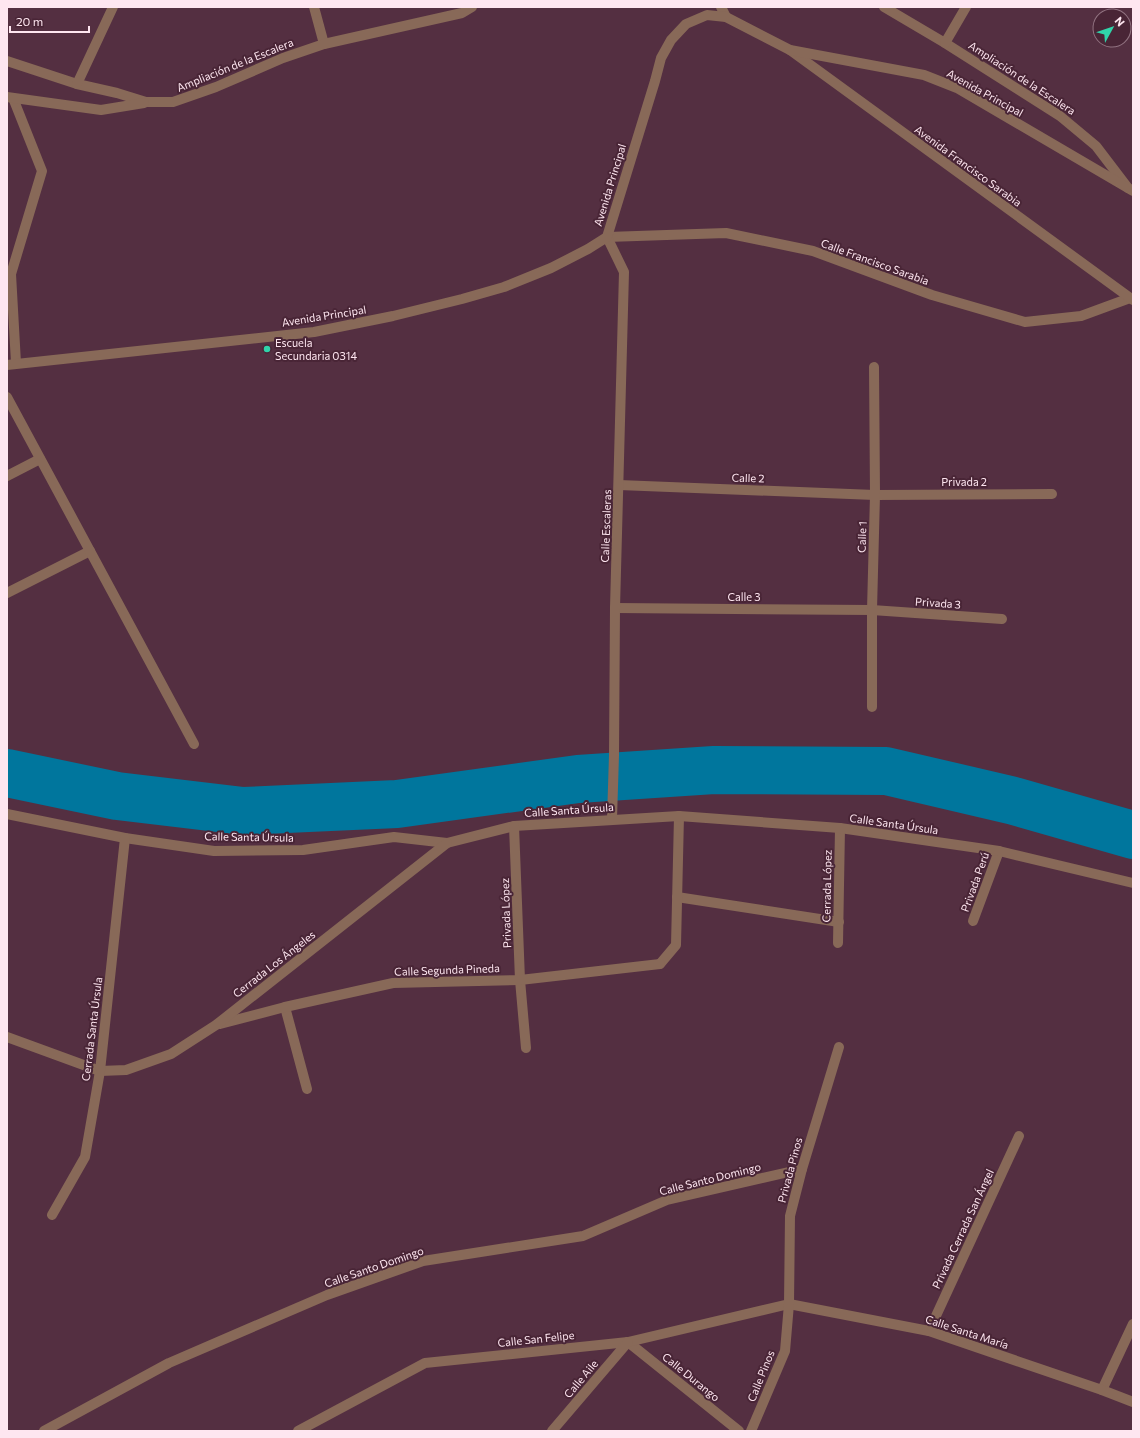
<svg xmlns="http://www.w3.org/2000/svg" width="1140" height="1438" viewBox="0 0 1140 1438" font-family="Commissioner,sans-serif">
<rect width="100%" height="100%" fill="#542f41"/>
<g fill="none" stroke-linecap="round" stroke-linejoin="round">
<path stroke="#00769d" stroke-width="48" d="M7,773L117,796L243,811L397,804L578,779L714,770L886,771L1014,801L1133,835"/>
<path stroke="#886958" stroke-width="10" d="M607,237L726,233L813,251L932,295L1025,322L1081,316L1130,298"/>
<g stroke="#886958" stroke-width="10">
<path d="M13,98L42,171L11,274L16,363"/>
<path d="M7,476L40,459"/>
<path d="M619,485L875,495L1052,494"/>
<path d="M7,593L90,551"/>
<path d="M615,608L872,610L1002,619"/>
<path d="M872,707V610L875,495L874,367"/>
<path d="M677,897L839,922"/>
<path d="M973,921L999,851"/>
<path d="M838,943L840,828"/>
<path d="M660,964L676,945L679,816"/>
</g>
<g stroke="#886958" stroke-width="10">
<path d="M314,7L324,44"/>
<path d="M721,7L726,17"/>
<path d="M884,7L945,43L1060,116L1096,146L1128,188"/>
<path d="M945,43L966,7"/>
<path d="M790,50L1133,300"/>
<path d="M7,61L77,84L117,93L146,102H173L216,87L283,58L324,44L462,13L472,7"/>
<path d="M77,84L113,7"/>
<path d="M7,97L101,110L144,103"/>
<path d="M607,237L624,272L615,608L614,755L612,819"/>
<path d="M7,397L194,744"/>
<path d="M7,814L125,838L214,851L303,850L394,837L447,843L514,826L679,816L840,828L999,851L1133,883"/>
<path d="M514,826L520,980L526,1048"/>
<path d="M285,1007L307,1089"/>
<path d="M220,1024L285,1007L393,983L520,980L660,964"/>
<path d="M7,1037L100,1071L126,1070L171,1054L216,1025L447,843"/>
<path d="M52,1215L85,1157L100,1071L125,838"/>
<path d="M929,1331L1019,1136"/>
<path d="M628,1342L739,1431"/>
<path d="M1102,1390L1133,1324"/>
<path d="M44,1431L169,1363L327,1295L423,1261L583,1236L667,1200L802,1169"/>
<path d="M298,1431L425,1363L628,1342L789,1304L929,1331L1102,1390L1133,1402"/>
<path d="M552,1431L628,1342"/>
<path d="M751,1431L785,1351L789,1304L790,1216L802,1169L839,1047"/>
</g>
<path stroke="#886958" stroke-width="10" d="M7,365L314,332L393,316L462,299L504,287L551,268L588,249L607,237L655,81L661,58L671,40L686,24L707,15L726,17L790,50L924,75L957,88L1133,191"/>
</g>
<circle fill="#30d4aa" stroke="#492536" stroke-width="1.5" cx="267" cy="349" r="4"/>
<g text-anchor="middle" stroke-width="4" stroke-linejoin="round" paint-order="stroke">
<g font-size="11" fill="#fee6f0" stroke="#492536">
<text transform="translate(235 65) rotate(-22)" y="4">Ampliación de la Escalera</text>
<text transform="translate(1022 78) rotate(33)" y="4">Ampliación de la Escalera</text>
<text transform="translate(985 93) rotate(29)" y="4">Avenida Principal</text>
<text transform="translate(968 166) rotate(36)" y="4">Avenida Francisco Sarabia</text>
<text transform="translate(610 185) rotate(-73)" y="4">Avenida Principal</text>
<text transform="translate(875 262) rotate(20)" y="4">Calle Francisco Sarabia</text>
<text transform="translate(324 316) rotate(-9)" y="4">Avenida Principal</text>
<text transform="translate(748 478) rotate(2)" y="4">Calle 2</text>
<text x="964" y="486">Privada 2</text>
<text transform="translate(606 526) rotate(-88)" y="4">Calle Escaleras</text>
<text transform="translate(862 537) rotate(-88)" y="4">Calle 1</text>
<text x="744" y="601">Calle 3</text>
<text transform="translate(938 603) rotate(4)" y="4">Privada 3</text>
<text transform="translate(569 810) rotate(-4)" y="4">Calle Santa Úrsula</text>
<text transform="translate(894 824) rotate(8)" y="4">Calle Santa Úrsula</text>
<text transform="translate(249 837) rotate(1)" y="4">Calle Santa Úrsula</text>
<text transform="translate(975 882) rotate(-70)" y="4">Privada Perú</text>
<text transform="translate(827 886) rotate(-89)" y="4">Cerrada López</text>
<text transform="translate(506 913) rotate(-92)" y="4">Privada López</text>
<text transform="translate(274 964) rotate(-38)" y="4">Cerrada Los Ángeles</text>
<text transform="translate(447 970) rotate(-2)" y="4">Calle Segunda Pineda</text>
<text transform="translate(92 1029) rotate(-83)" y="4">Cerrada Santa Úrsula</text>
<text transform="translate(790 1170) rotate(-75)" y="4">Privada Pinos</text>
<text transform="translate(710 1179) rotate(-14)" y="4">Calle Santo Domingo</text>
<text transform="translate(963 1229) rotate(-65)" y="4">Privada Cerrada San Ángel</text>
<text transform="translate(374 1267) rotate(-19)" y="4">Calle Santo Domingo</text>
<text transform="translate(967 1332) rotate(18)" y="4">Calle Santa María</text>
<text transform="translate(536 1339) rotate(-6)" y="4">Calle San Felipe</text>
<text transform="translate(761 1376) rotate(-68)" y="4">Calle Pinos</text>
<text transform="translate(691 1377) rotate(39)" y="4">Calle Durango</text>
<text transform="translate(581 1379) rotate(-50)" y="4">Calle Aile</text>
</g>
<g font-size="11" fill="#fee6f0" stroke="#492536" text-anchor="start">
<text x="275" y="347">Escuela<tspan x="275" dy="13">Secundaria 0314</tspan></text>
</g>
</g>
<rect width="1140" height="1438" fill="none" stroke="#fee6f0" stroke-width="16"/>
<g transform="translate(1112 28) rotate(50)"><circle r="19" fill="#492536" stroke="#917280"/>
<path d="M0-3L7 15L0 10L-7 15Z" fill="#30d4aa"/>
<text y="-6" font-size="11" font-weight="bold" text-anchor="middle" fill="#fee6f0">N</text>
</g>
<path d="M10 26v6h79v-6" fill="none" stroke="#fee6f0" stroke-width="2"/>
<text x="16" y="26" font-size="12" fill="#fee6f0" stroke="#492536" stroke-width="3" paint-order="stroke">20 m</text>
</svg>
